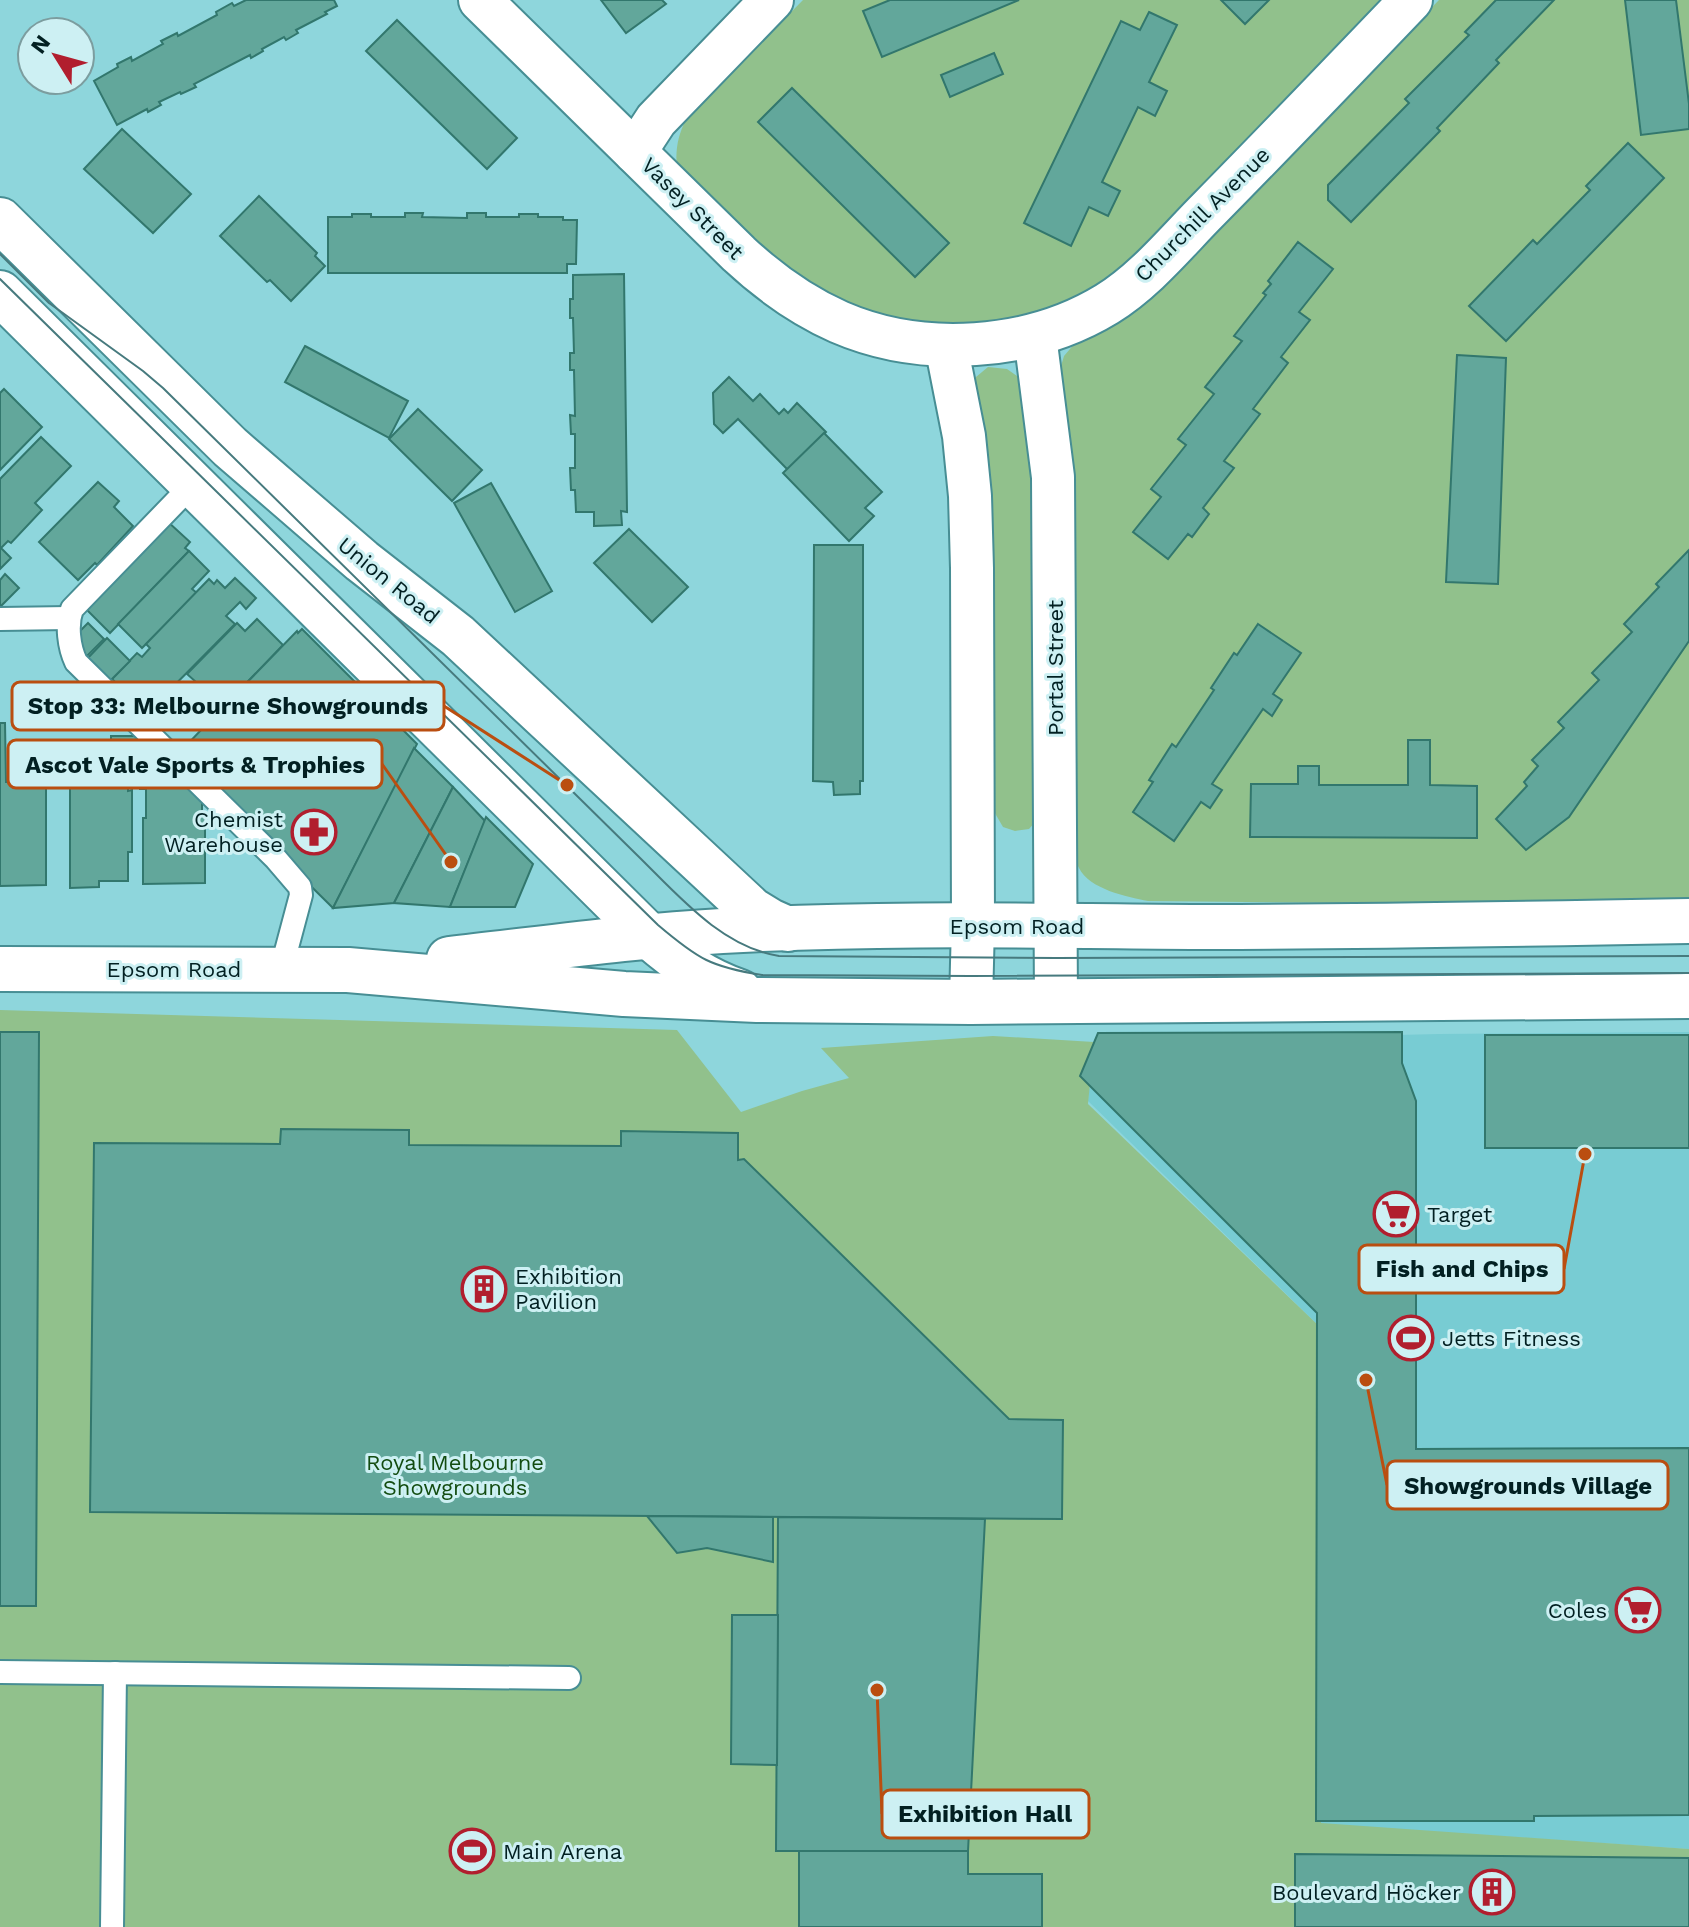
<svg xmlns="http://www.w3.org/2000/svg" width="1689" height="1927" viewBox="0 0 1689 1927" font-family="'Work Sans',sans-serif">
<rect width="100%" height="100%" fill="#8ed6dc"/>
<path fill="#78ccd3" d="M1689,1032V1849L1320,1824V1327L1088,1101L1094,1042L1439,1034Z"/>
<g fill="#91c18c">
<path d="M803,0H1392L1156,237L1093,292L1012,324L912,329L799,288L677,168C675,149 678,136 686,119Z"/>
<path d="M1439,0H1689V906L1148,901C1127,897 1089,889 1079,868C1075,861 1075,849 1073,842L1059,373L1064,356L1081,336L1162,284Z"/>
<path d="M988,367L1007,369L1017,376L1024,395L1032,455L1037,820L1029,829L1015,831L1003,827L989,803L973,387L976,377Z"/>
<path d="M0,1010L677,1030L741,1112L802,1091L849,1078L821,1048L993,1036L1094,1042L1088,1104L1320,1327L1321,1823L1689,1849V1927H0Z"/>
</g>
<g fill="#62a79b" stroke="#32776d" stroke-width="2">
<path d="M246,0H334L337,6L325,12L327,14L296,30L298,33L286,40L284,37L262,49L263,51L251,58L250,55L194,84L196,87L181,94L180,92L159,102L161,105L148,112L147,109L117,125L94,81L118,67L117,64L131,57L132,61L163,44L161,41L177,33L178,36L217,15L216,12L232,3L234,6Z"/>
<path d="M601,0H662L666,4L626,33Z"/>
<path d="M890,0H1019L882,57L863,11Z"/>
<path d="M1221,0H1269L1245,24Z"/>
<path d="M1496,0H1554L1496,60L1499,63L1437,128L1440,131L1351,222L1328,200V185L1409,103L1405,99L1469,35L1465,32Z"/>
<path d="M1625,0H1676L1689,104V129L1641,135Z"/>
<path d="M1149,12L1177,25L1149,82L1167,91L1155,116L1138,107L1102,182L1120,191L1108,216L1089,207L1071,246L1024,223L1121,21L1140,30Z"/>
<path d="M397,20L517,138L487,169L366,51Z"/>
<path d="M994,53L1003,74L950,97L941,75Z"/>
<path d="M792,88L949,243L915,277L758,122Z"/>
<path d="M122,129L191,194L153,233L84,169Z"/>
<path d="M1628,143L1664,178L1506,341L1469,306L1533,240L1537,244L1590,190L1586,186Z"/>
<path d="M259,196L317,253L315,256L325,266L291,301L270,280L267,282L220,236Z"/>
<path d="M405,213H423L422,217L467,218V213H486V217H519V214H538V217H563V220H577L576,264H567V273H328V217H352V214H371V217H405Z"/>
<path d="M1298,242L1333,269L1299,312L1310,320L1281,357L1288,363L1253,409L1260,414L1224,461L1234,468L1203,508L1209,514L1192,537L1188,534L1168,559L1133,532L1161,497L1151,489L1186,445L1178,439L1214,394L1205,387L1242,341L1234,336L1266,295L1263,293L1271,284L1268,281Z"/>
<path d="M624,274L627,512L621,511L622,525L594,526V512H576L575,490H571L570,468H575V434H571L570,415L575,416L574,370H570V353H574L573,318H570V299H573V275Z"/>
<path d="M305,346L408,401L389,438L285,382Z"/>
<path d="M1457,355L1506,358L1498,584L1446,582Z"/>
<path d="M729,377L753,401L760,394L779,414L784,409L788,413L797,403L826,432L788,470L738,419L723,433L714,424L713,393Z"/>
<path d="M4,389L42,427L0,470V393Z"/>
<path d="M418,409L482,470L452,501L389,439Z"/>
<path d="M824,433L882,492L865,508L874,516L849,541L783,473Z"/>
<path d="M41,437L71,466L35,503L42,510L11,543L8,541L1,548L11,558L0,569V479Z"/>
<path d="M98,482L119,501L114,507L133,526L97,565L95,563L78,580L39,542Z"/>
<path d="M491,483L552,591L515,612L454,503Z"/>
<path d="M167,521L190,542L185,548L189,551L110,633L84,607Z"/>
<path d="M629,529L688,587L652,622L594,563Z"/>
<path d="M814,545H863V781H860V794L834,795L833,782L813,781Z"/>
<path d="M1689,550V641L1569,817L1526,850L1496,819L1527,786L1524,782L1538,766L1532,760L1564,728L1558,722L1599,680L1592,673L1632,632L1624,624L1659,587L1656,584Z"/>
<path d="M189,551L209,571L192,589L197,593L142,648L118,624Z"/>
<path d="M5,574L19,588L0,607V580Z"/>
<path d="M235,578L256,598L246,609L240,602L226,616L235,624L147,713L112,679L137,653L142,657L150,648L146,644L209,579L214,584L217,580L225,588Z"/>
<path d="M257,619L283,645L202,729L175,703L196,682L187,674L237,623L245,631Z"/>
<path d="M88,623L104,639L85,658L77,634Z"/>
<path d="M1258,624L1301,653L1273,694L1282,700L1272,716L1263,709L1212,784L1222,790L1210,808L1201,802L1174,841L1133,812L1153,782L1149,780L1172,744L1176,747L1214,690L1211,688L1234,653L1237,655Z"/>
<path d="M302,629L417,744L333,908L179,756L180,752L202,729L297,631L298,633Z"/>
<path d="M107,638L130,661L109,682L86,660Z"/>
<path d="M0,723H5L6,782H46V885L0,886Z"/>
<path d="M111,736H140L139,756H111Z"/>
<path d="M1408,740H1430V785L1477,786V838L1250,837L1251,784H1298V766H1319V785H1408Z"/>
<path d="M139,741H145L202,796V817H205V883L143,884V818H146V789H140Z"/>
<path d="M414,748L453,787L394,903L333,908Z"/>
<path d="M128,757V791L132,790V852H128V881H99V887L70,888V758Z"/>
<path d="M453,787L485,821L450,907L394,903Z"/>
<path d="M486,817L533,864L515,907H450Z"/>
<path d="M0,1032H39L36,1606H0Z"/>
<path d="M1402,1032V1063L1416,1101V1449L1689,1448V1815L1534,1816V1821H1316L1317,1313L1080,1076L1098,1033Z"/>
<rect x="1485" y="1035" width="204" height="113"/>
<path d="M281,1129L409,1130V1145L621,1146V1131L738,1133V1160L744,1159L1009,1419L1063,1420L1062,1519L90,1512L94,1143L280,1144Z"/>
<path d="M647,1516L773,1517V1562L707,1548L677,1553Z"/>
<path d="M778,1517L985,1519L968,1851H776Z"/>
<path d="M732,1615H778L777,1765L731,1764Z"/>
<path d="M799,1851H968V1874H1042V1927H799Z"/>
<path d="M1295,1854L1689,1858V1927H1295Z"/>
</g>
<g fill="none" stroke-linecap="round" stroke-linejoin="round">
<g stroke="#478e94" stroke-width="26">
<g id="lane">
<path d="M193,484L72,609C66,625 69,647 76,662L276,859L300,887L301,895L281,970"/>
<path d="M0,619L69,618"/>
<path d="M0,1672L569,1678"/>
<path d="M112,1927L115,1673"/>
</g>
</g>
<g stroke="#478e94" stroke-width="46">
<g id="street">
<path d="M480,0L739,254C769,282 801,305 839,322C922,358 1030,351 1107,304C1146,280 1177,241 1209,209C1277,140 1344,70 1411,0"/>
<path d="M635,152L656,120L772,0"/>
<path d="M1035,336L1053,477L1056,1001"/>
<path d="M946,345L964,436L970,496L972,568L973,924L971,1002"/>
</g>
</g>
<g stroke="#478e94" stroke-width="48">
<g id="secondary">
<path d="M0,220L230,447L362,561L458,636L752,910L770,921L788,929"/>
<path d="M0,293L650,937C678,961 704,980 740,992"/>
<path d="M449,959C540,949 631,936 722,931C884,922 1046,926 1209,927C1369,927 1529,924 1689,921"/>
<path d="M0,969L348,970L624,994L757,1000L971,1002L1689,996"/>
</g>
</g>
<use href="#lane" stroke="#fff" stroke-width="22"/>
<use href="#street" stroke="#fff" stroke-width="42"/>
<use href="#secondary" stroke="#fff" stroke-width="44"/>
<g stroke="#477a7e" stroke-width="2">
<path d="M0,254L49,303L143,371L163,388L637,855C677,894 721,947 779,956L1056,958L1689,956"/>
<path d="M0,279L658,925C698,959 711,967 762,975L971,976L1689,973"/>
</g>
</g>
<defs>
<g id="pharmacy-ring" transform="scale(2.3)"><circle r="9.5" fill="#cdf0f3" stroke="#b11e2e" stroke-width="1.5"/><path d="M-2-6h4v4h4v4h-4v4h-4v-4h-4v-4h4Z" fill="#b11e2e"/></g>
<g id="supermarket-ring" transform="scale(2.3)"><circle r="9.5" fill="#cdf0f3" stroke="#b11e2e" stroke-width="1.5"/><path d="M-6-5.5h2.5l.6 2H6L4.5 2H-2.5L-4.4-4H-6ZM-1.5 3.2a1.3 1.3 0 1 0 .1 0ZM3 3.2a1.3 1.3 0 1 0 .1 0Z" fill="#b11e2e"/></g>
<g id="building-ring" transform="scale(2.3)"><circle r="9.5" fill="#cdf0f3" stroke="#b11e2e" stroke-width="1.5"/><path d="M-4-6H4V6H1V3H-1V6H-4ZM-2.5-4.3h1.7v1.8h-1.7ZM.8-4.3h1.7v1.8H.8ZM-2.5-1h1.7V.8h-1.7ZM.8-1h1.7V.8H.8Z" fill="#b11e2e"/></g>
<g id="stadium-ring" transform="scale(2.3)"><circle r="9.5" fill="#cdf0f3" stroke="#b11e2e" stroke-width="1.5"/><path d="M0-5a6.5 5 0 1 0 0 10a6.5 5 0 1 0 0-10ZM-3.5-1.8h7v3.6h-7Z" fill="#b11e2e"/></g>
</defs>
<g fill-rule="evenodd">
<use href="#pharmacy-ring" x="314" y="832"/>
<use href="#supermarket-ring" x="1396" y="1214"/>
<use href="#building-ring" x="484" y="1289"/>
<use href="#stadium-ring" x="1411" y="1338"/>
<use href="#supermarket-ring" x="1638" y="1610"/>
<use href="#stadium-ring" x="472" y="1851"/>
<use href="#building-ring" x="1492" y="1892"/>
</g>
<g text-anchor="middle" stroke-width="6" stroke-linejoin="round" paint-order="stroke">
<g font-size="22" fill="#022022" stroke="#cdf0f3">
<text transform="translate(693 208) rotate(45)" y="8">Vasey Street</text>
<text transform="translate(1202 214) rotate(-45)" y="8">Churchill Avenue</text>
<text transform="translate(389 580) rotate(39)" y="8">Union Road</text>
<text transform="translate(1055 668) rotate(-90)" y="8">Portal Street</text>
<text x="1017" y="934">Epsom Road</text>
<text x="174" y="977">Epsom Road</text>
</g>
<g font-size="22" fill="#022022" stroke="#cdf0f3" text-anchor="start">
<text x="283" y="827" text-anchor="end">Chemist<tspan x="283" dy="25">Warehouse</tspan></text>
<text x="1427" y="1222">Target</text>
<text x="515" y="1284">Exhibition<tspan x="515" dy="25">Pavilion</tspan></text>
<text x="1442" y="1346">Jetts Fitness</text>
<text x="1607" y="1618" text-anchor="end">Coles</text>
<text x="503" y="1859">Main Arena</text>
<text x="1461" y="1900" text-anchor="end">Boulevard Höcker</text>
</g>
<g font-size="22" fill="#134c10" stroke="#cdf0f3">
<text x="455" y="1470">Royal Melbourne<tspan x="455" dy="25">Showgrounds</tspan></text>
</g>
</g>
<path fill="none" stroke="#ba4e10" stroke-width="3" d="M567 785L444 706M451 862L382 764M1585 1154L1564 1269M1366 1380L1387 1485M877 1690L882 1814"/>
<g fill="#ba4e10" stroke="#cdf0f3" stroke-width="3">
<circle cx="567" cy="785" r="8"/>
<circle cx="451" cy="862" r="8"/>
<circle cx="1585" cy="1154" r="8"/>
<circle cx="1366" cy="1380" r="8"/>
<circle cx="877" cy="1690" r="8"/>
</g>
<g fill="#cdf0f3" stroke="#ba4e10" stroke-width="3">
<rect x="12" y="682" width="432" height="48" rx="8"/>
<rect x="8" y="740" width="374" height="48" rx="8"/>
<rect x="1359" y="1245" width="205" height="48" rx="8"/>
<rect x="1387" y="1461" width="281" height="48" rx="8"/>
<rect x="882" y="1790" width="207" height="48" rx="8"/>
</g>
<g font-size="24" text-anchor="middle" font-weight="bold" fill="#022022">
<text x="228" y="714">Stop 33: Melbourne Showgrounds</text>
<text x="195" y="773">Ascot Vale Sports &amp; Trophies</text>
<text x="1462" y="1277">Fish and Chips</text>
<text x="1528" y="1494">Showgrounds Village</text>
<text x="985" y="1822">Exhibition Hall</text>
</g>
<g transform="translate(56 56) rotate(307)"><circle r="38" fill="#cdf0f3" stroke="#7c9d9f" stroke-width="2"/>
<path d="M0-6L14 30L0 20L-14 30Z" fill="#b11e2e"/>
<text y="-12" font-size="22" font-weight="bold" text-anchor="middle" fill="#022022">N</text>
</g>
</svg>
